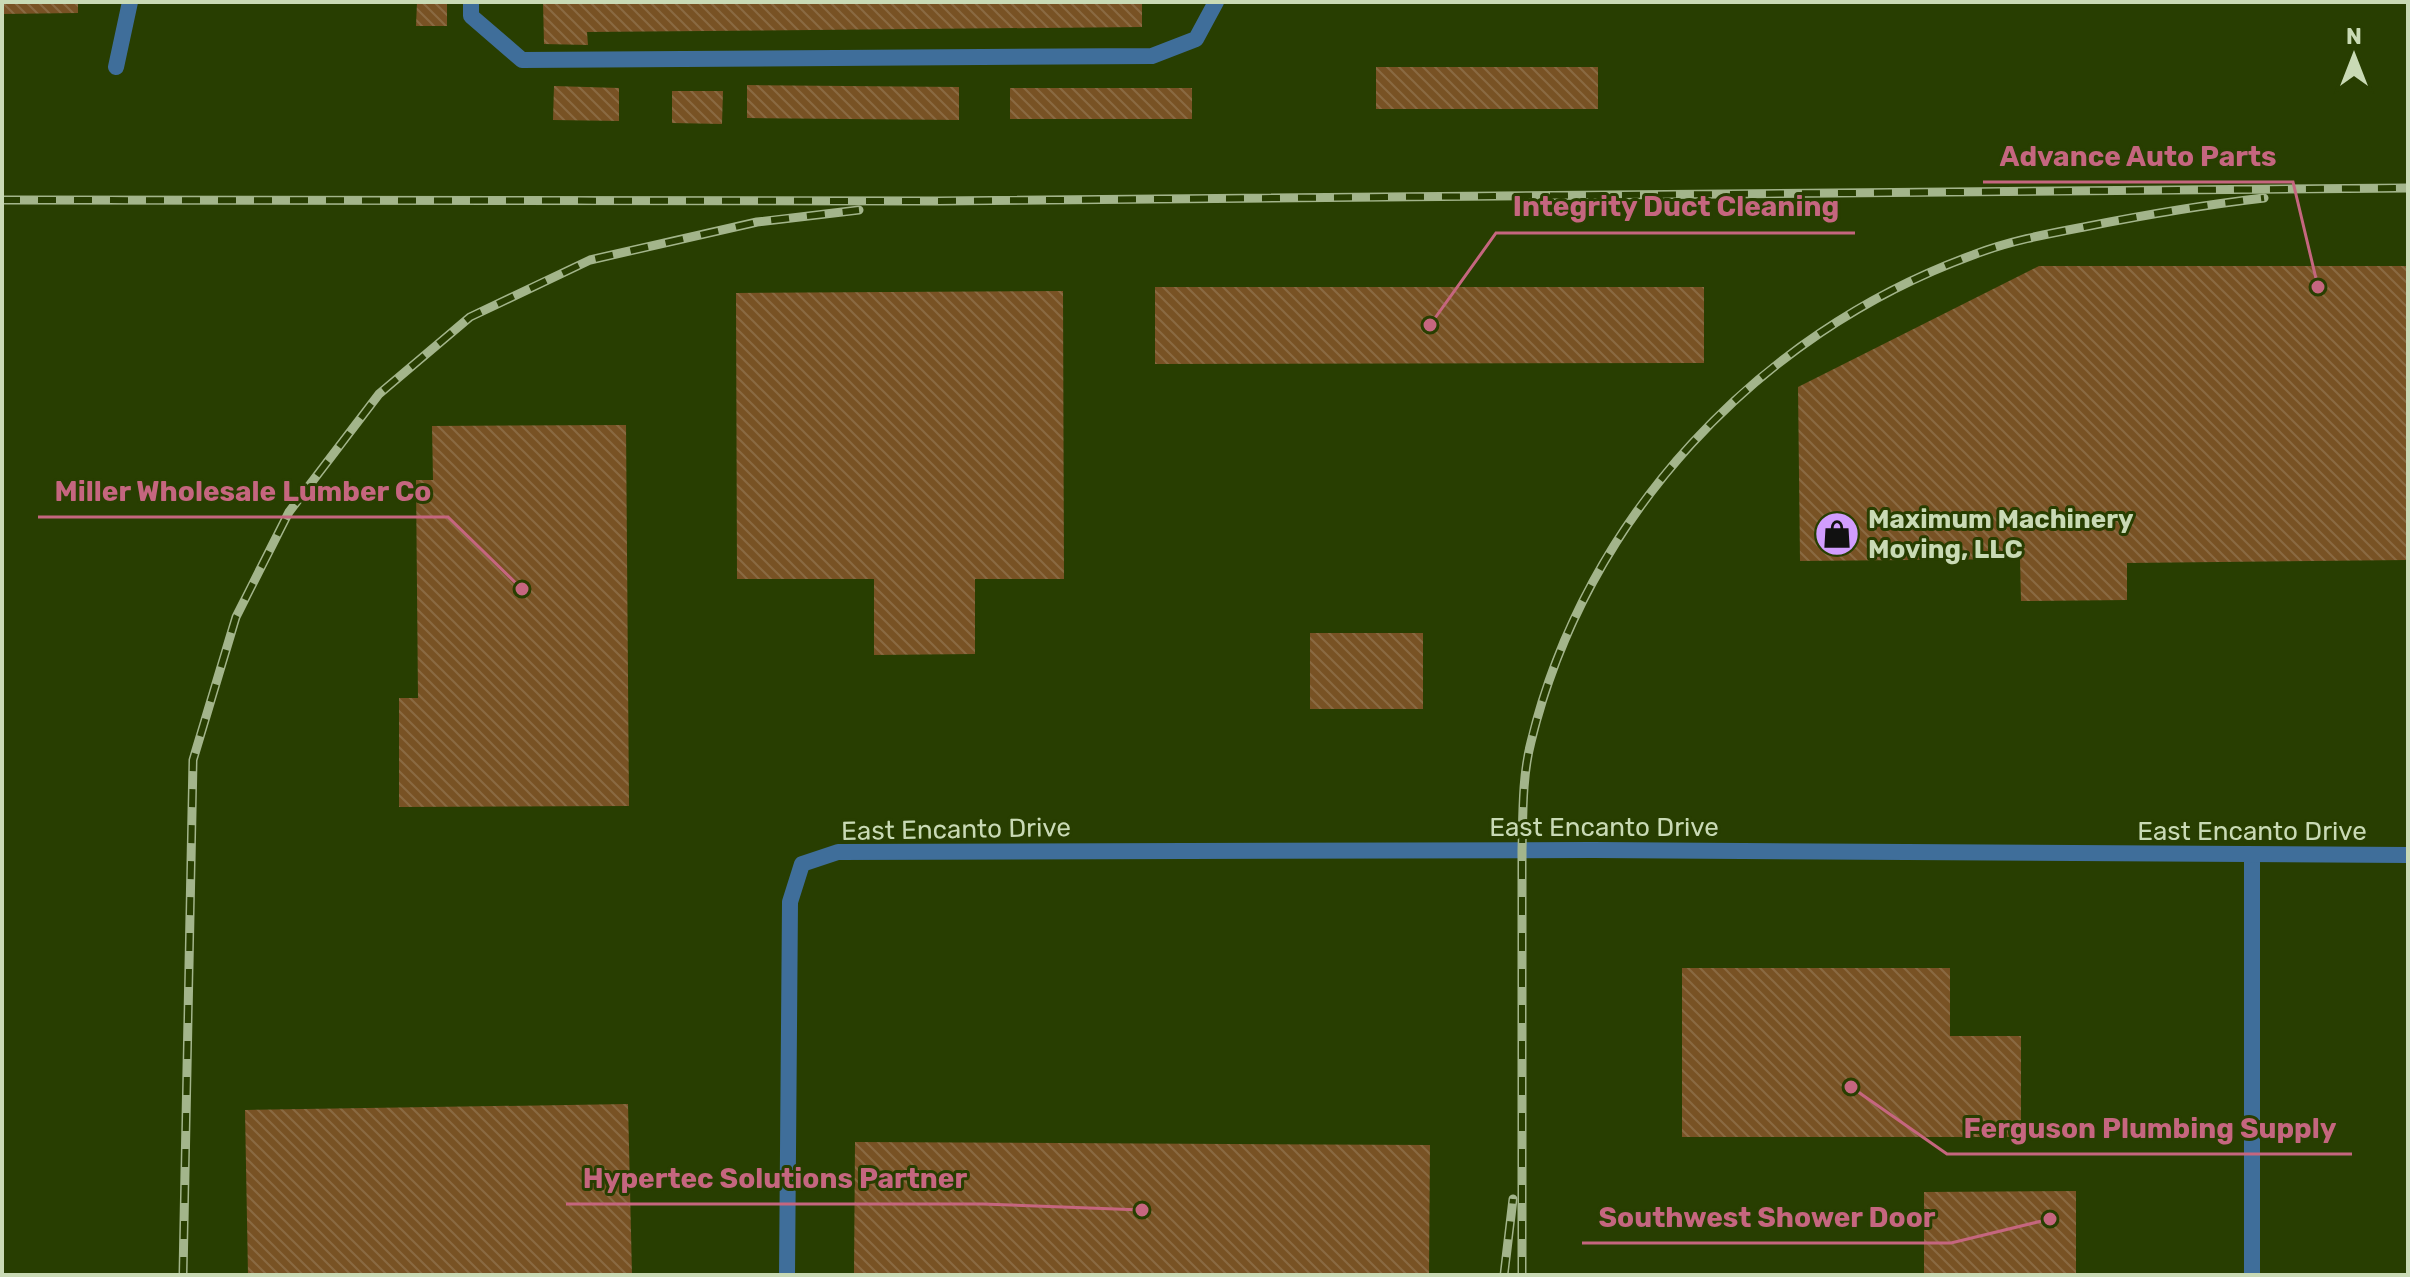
<svg xmlns="http://www.w3.org/2000/svg" width="2410" height="1277" viewBox="0 0 2410 1277" font-family="Rubik,sans-serif">
<defs>
<pattern id="building-back-hatch" width="6" height="6" patternUnits="userSpaceOnUse" patternTransform="scale(2)"><rect width="6" height="6" fill="#785224"/><path d="M-1 5l2 2M0 0l6 6M5-1l2 2" fill="none" stroke="#8a6a42"/></pattern>
</defs>
<rect width="100%" height="100%" fill="#283e01"/>
<g fill="url(#building-back-hatch)">
<path d="M2,2H78V13L2,14Z"/>
<path d="M417,2H447V26H416Z"/>
<path d="M543,2H1142V27L587,32L588,45L544,44Z"/>
<rect x="1376" y="67" width="222" height="42"/>
<path d="M747,85L959,87V120L747,118Z"/>
<path d="M554,86L619,88V121L553,120Z"/>
<rect x="1010" y="88" width="182" height="31"/>
<path d="M672,91H723L722,124L672,123Z"/>
<path d="M2039,266H2408V560L2127,563V600L2021,601L2020,559L1800,561L1798,387Z"/>
<path d="M1155,287H1704V363L1155,364Z"/>
<path d="M1063,291L1064,579H975V654L874,655V579H737L736,293Z"/>
<path d="M626,425L629,806L399,807V698H418L416,480H433L432,426Z"/>
<rect x="1310" y="633" width="113" height="76"/>
<path d="M1682,968H1950V1036H2021V1137H1682Z"/>
<path d="M628,1104L632,1275H248L245,1110Z"/>
<path d="M855,1142L1430,1145L1429,1275H854Z"/>
<path d="M2076,1191V1275H1924V1192Z"/>
</g>
<g fill="none" stroke-linecap="round" stroke-linejoin="round">
<g stroke="#3f6e9a" stroke-width="16">
<path d="M471,2V16L522,60L1152,56L1196,39L1216,2"/>
<path d="M116,67L130,2"/>
</g>
<g stroke="#3f6e9a" stroke-width="16">
<path d="M2252,855V1275"/>
<path d="M787,1275L790,902L802,864L838,852L1593,850L2408,855"/>
</g>
<g stroke="#a3b58b" stroke-width="9">
<g id="rail">
<path d="M2,200L938,201L2408,188"/>
<path d="M183,1275L193,760L236,617L289,512L379,394L470,317L590,260L757,222L859,210"/>
<path d="M1504,1275L1513,1199"/>
<path d="M1522,1275V850C1523,814 1522,777 1531,742C1585,518 1758,333 1973,255C2009,241 2047,234 2084,227C2144,215 2203,205 2264,198"/>
</g>
</g>
<use href="#rail" stroke="#283e01" stroke-width="6" stroke-dasharray="18" stroke-linecap="butt"/>
</g>
<defs>
<g id="shop-disc" transform="scale(2.3)"><circle r="9.5" fill="#d19dfe" stroke="#283e01"/><path d="M-5-2.5h2.3a2.7 3.5 0 0 1 5.4 0H5L5.5 6h-11ZM-1.5-2.5h3a1.5 2.3 0 0 0-3 0Z" fill="#111"/></g>
</defs>
<g fill-rule="evenodd">
<use href="#shop-disc" x="1837" y="534"/>
</g>
<g text-anchor="middle" stroke-width="6" stroke-linejoin="round" paint-order="stroke">
<g font-size="26" font-weight="bold" fill="#c9dab5" stroke="#283e01" text-anchor="start">
<text x="1868" y="528">Maximum Machinery<tspan x="1868" dy="30">Moving, LLC</tspan></text>
</g>
<g font-size="26" fill="#c9dab5" stroke="#283e01">
<text x="1604" y="836">East Encanto Drive</text>
<text transform="translate(956 829) rotate(-1)" y="9">East Encanto Drive</text>
<text x="2252" y="840">East Encanto Drive</text>
</g>
</g>
<path fill="none" stroke="#c5667f" stroke-width="3" d="M2318 287L2293 182H1983M1430 325L1496 233H1855M522 589L448 517H38M1851 1087L1947 1154H2352M1142 1210L983 1204H566M2050 1219L1951 1243H1582"/>
<g fill="#c5667f" stroke="#283e01" stroke-width="3">
<circle cx="2318" cy="287" r="8"/>
<circle cx="1430" cy="325" r="8"/>
<circle cx="522" cy="589" r="8"/>
<circle cx="1851" cy="1087" r="8"/>
<circle cx="1142" cy="1210" r="8"/>
<circle cx="2050" cy="1219" r="8"/>
</g>
<g font-size="28" text-anchor="middle" font-weight="bold" fill="#c5667f" stroke="#283e01" stroke-width="6" stroke-linejoin="round" paint-order="stroke">
<text x="2138" y="166">Advance Auto Parts</text>
<text x="1676" y="216">Integrity Duct Cleaning</text>
<text x="243" y="501">Miller Wholesale Lumber Co</text>
<text x="2150" y="1138">Ferguson Plumbing Supply</text>
<text x="775" y="1188">Hypertec Solutions Partner</text>
<text x="1767" y="1227">Southwest Shower Door</text>
</g>
<rect width="2410" height="1277" fill="none" stroke="#c9dab5" stroke-width="8"/>
<g transform="translate(2354 56)" stroke="#283e01" stroke-width="6" paint-order="stroke">
<path d="M0-6L14 30L0 20L-14 30Z" fill="#c9dab5"/>
<text y="-12" font-size="22" font-weight="bold" text-anchor="middle" fill="#c9dab5">N</text>
</g>
</svg>
